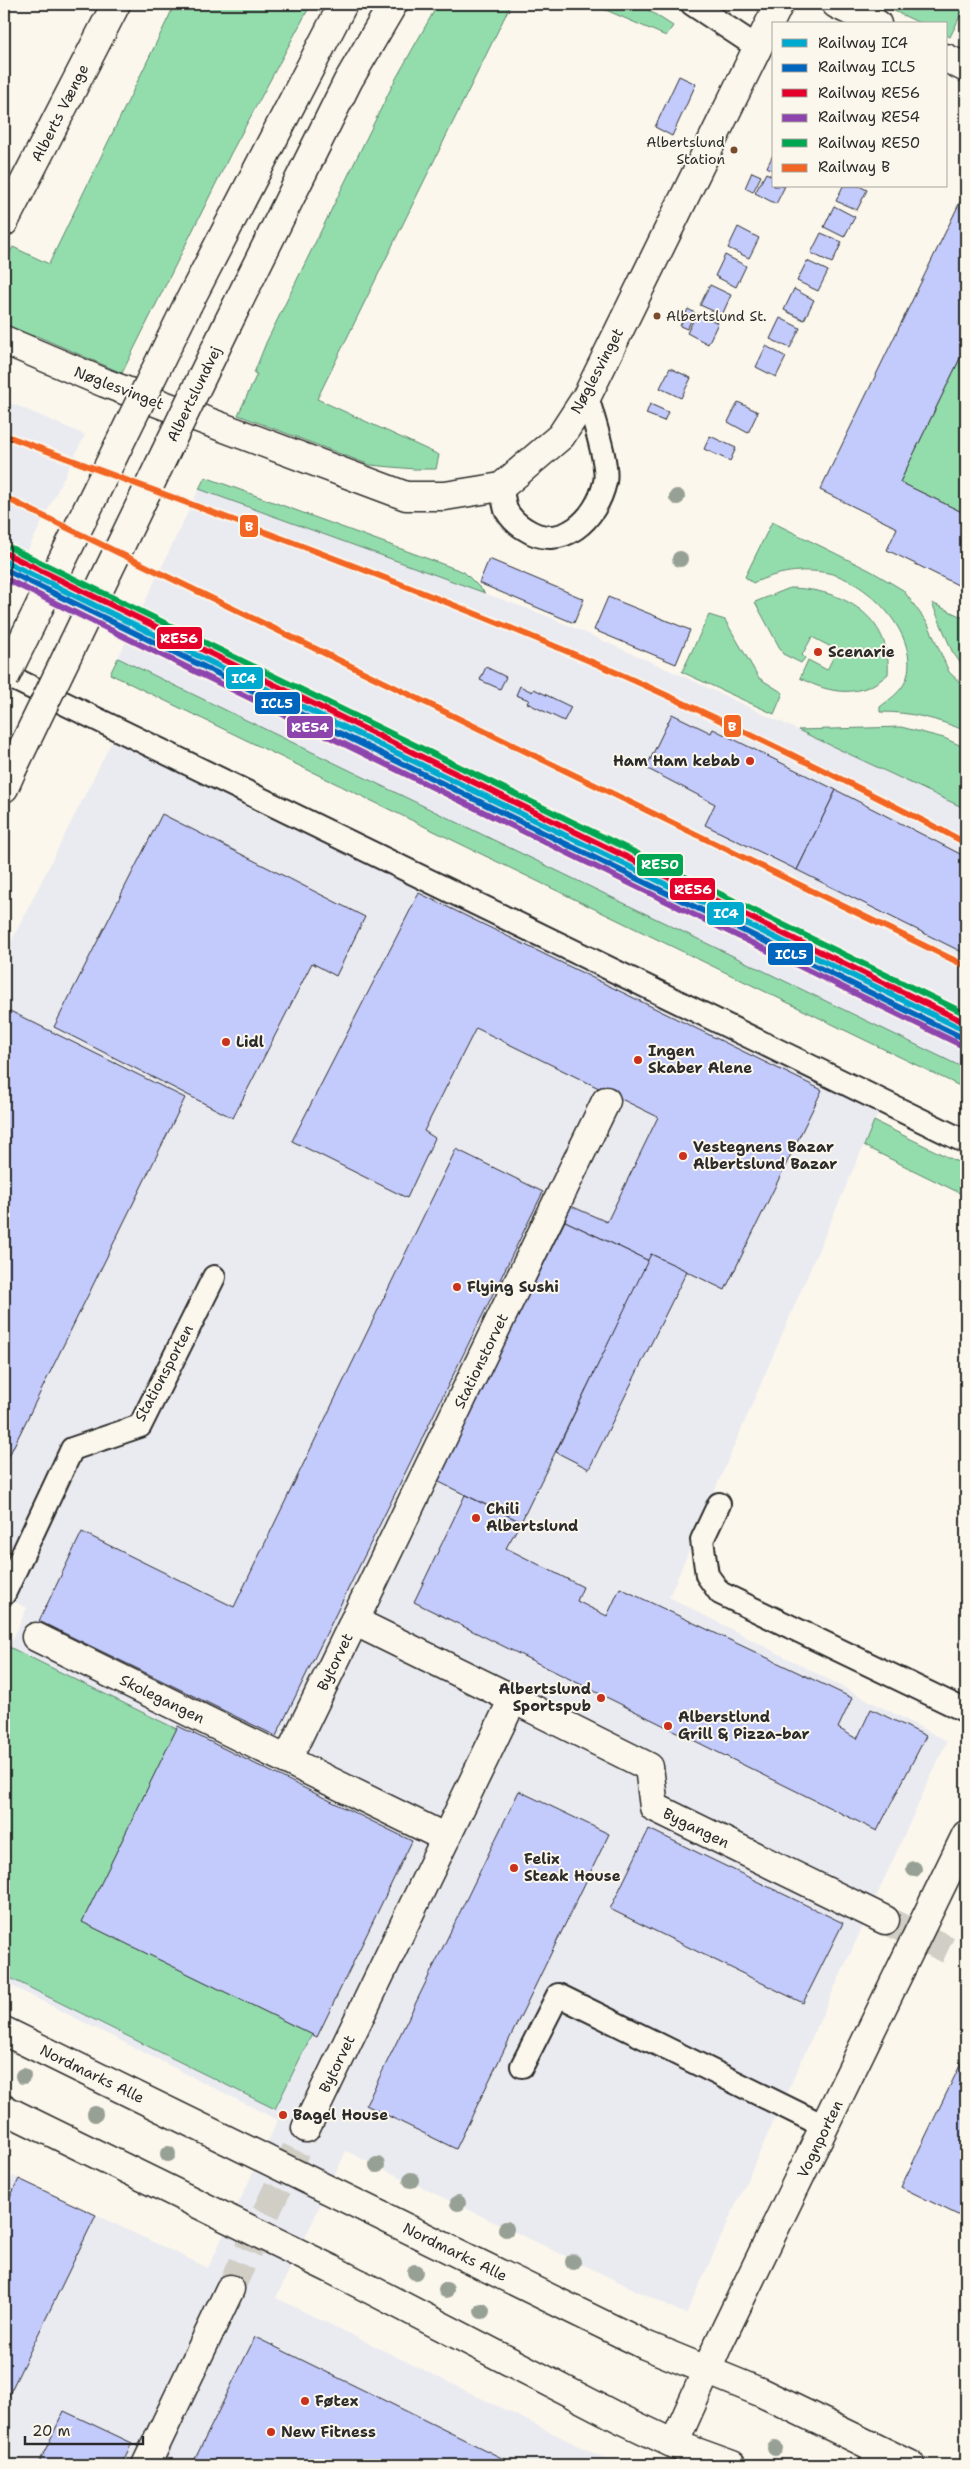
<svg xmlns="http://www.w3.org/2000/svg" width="970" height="2469" viewBox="0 0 970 2469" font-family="'Shantell Sans',sans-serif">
<rect width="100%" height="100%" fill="#fbf7ec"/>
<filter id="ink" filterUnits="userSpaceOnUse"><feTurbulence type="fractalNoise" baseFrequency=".02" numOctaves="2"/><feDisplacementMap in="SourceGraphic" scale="10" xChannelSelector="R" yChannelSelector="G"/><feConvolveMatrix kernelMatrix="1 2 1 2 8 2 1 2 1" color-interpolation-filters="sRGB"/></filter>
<g filter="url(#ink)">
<g fill="#eaeaf1">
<path d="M4,400L85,435L5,596H4Z"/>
<path d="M199,489L547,616L687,678L966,809V1070L118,658Z"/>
<path d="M115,735L880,1112L874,1121L669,1597L947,1741L686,2314L346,2151L276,2298L618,2465H4V2195L13,2176L208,2268L278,2120L4,1982V1659L27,1608L4,1596V956Z"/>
</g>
<g fill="#93ddad" stroke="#5f846c">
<path d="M175,4H311L231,153L122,373L37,336L21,335L4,326V262L13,247L49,264Z"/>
<path d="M438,4H511L317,399L439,455L436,469H414L370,465L238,415L257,374L254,373L266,343L394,82Z"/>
<path d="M592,4H639L673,26L666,36Z"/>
<path d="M879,4H966L950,37L946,35V24H922Z"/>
<path d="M966,346V514L900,482Z"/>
<path d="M205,477L464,572L485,593L199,489Z"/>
<path d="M772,522L871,571L903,590L928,624L949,672L966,688V731C937,719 912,712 880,712V707C890,699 901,692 906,680C922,636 868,581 828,573C801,568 778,572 753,583L745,577Z"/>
<path d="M790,588C842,589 892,616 888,674C861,699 830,694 800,678L808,660L827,670L837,650L812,637L802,655L805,658L801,663L783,654L755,602Z"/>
<path d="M932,603L966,619V671L952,651Z"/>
<path d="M709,615L725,620L759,678L783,693L774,714L682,672Z"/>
<path d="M118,658L966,1069V1089L110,674Z"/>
<path d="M901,727L944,738L966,748V809L798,730Z"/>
<path d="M874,1121L966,1166V1196L864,1146Z"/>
<path d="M5,1645L407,1842L275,2109L4,1975Z"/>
</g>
<g fill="#c3cbfd" stroke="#2b2b2b">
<path d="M679,76L696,84L672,136L655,127Z"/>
<path d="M774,153V171L767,167Z"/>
<path d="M752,172L761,176L753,192L745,188Z"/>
<path d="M766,173L774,177V186H785L776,204L755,193Z"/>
<path d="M843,186H859L867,190L857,210L836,201Z"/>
<path d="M960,202L966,205V346L900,482L966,514V589L887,550L897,528L820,490Z"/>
<path d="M834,206L855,217L844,237L824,227Z"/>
<path d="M738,227L759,238L749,258L728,248Z"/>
<path d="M821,233L842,242L832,263L811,253Z"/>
<path d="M725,255L746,266L736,287L715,276Z"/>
<path d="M807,261L828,271L818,291L797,281Z"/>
<path d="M710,285L731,295L722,315L700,305Z"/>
<path d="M794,289L814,300L804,320L784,310Z"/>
<path d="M688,309L695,313L687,329L680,326Z"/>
<path d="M697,313L718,323L708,344L687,333Z"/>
<path d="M780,318L800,328L790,348L770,339Z"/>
<path d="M766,346L786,357L776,377L756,367Z"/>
<path d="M670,368L691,378L681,398L660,388Z"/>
<path d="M738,402L758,412L748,433L728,422Z"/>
<path d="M650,404L668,412L664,421L646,414Z"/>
<path d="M710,436L736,448L730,461L704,449Z"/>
<path d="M489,559L584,599L574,623L479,583Z"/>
<path d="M608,597L690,630L676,664L594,630Z"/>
<path d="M486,667L506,677L500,689L480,680Z"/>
<path d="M520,686L532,692L534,689L571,707L564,721L527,703L529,700L516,695Z"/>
<path d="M672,714L711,733L713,729L836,790L797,870L705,825L715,804L646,768Z"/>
<path d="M836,790L966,857V954L797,870Z"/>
<path d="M162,814L365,917L336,976L312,963L233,1118L54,1027Z"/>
<path d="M419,893L822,1090L725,1290L651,1254L649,1261L565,1221L571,1206L607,1222L658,1117L476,1028L424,1131L435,1138L407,1198L292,1141Z"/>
<path d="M4,1008L185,1098L4,1466Z"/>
<path d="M456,1149L543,1192L276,1736L39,1621L82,1532L234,1607Z"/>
<path d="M565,1221L649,1261L521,1522L437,1481Z"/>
<path d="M651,1254L687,1271L589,1469L556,1452Z"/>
<path d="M465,1495L521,1522L506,1548L583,1587L577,1601L607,1616L620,1588L852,1698L838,1728L857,1739L871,1709L926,1736L877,1831L414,1602Z"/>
<path d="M178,1726L412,1841L317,2037L82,1922Z"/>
<path d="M519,1791L609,1834L456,2149L366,2105Z"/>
<path d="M649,1829L843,1923L803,2003L610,1909Z"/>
<path d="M966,2053V2219L901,2187Z"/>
<path d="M19,2179L96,2215L4,2405V2210Z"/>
<path d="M255,2337L516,2465H192Z"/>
<path d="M64,2411L132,2443L121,2465H38Z"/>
</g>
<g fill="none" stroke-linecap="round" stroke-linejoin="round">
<g stroke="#d1cec5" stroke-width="28" stroke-dasharray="28 14" stroke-linecap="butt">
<path d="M885,1920L959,1955"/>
<path d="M230,2289L306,2128"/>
</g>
<g stroke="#2b2b2b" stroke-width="26">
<g id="lane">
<path d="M692,4L757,47"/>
<path d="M501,487C503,494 504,503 506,510C510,517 518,525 525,529C561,553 597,519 605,482C609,463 592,416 587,396"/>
<path d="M4,674L966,1142"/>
<path d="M719,1504L702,1540L707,1575L720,1593L966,1711"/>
<path d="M4,1594L72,1449L140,1426L214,1277"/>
<path d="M522,2066L558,1995L826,2127"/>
<path d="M871,2465L879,2450"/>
</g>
</g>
<g stroke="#2b2b2b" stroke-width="31">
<g id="street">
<path d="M836,4L877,24"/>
<path d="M946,58L966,68"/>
<path d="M4,222L116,4"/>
<path d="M4,340L105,383L406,496H445L501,487L561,436L587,396L779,4"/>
<path d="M36,1637L446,1838"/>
<path d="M513,1699L649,1767L654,1807L885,1920"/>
<path d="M287,1760L606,1101"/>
<path d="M306,2128L513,1699L354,1621"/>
<path d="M674,2444L718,2345L966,1835"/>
<path d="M146,2465L230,2289"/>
</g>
</g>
<g stroke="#2b2b2b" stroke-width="31">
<g id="secondary">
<path d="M188,304L343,4"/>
<path d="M228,323L348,81L393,4"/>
<path d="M4,788L12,770"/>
<path d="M4,2031L645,2345L760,2392L911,2465"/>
<path d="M4,2109L331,2269L619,2418L674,2444L732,2465"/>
</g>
</g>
<use href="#lane" stroke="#fbf7ec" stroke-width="22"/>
<use href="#street" stroke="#fbf7ec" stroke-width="28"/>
<use href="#secondary" stroke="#fbf7ec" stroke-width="28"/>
<g stroke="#2b2b2b" stroke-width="31" stroke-linecap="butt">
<g id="secondary-bridge">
<path d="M4,679L188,304"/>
<path d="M12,770L228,323"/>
</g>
</g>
<use href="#secondary-bridge" stroke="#fbf7ec" stroke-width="28"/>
<g stroke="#fbf7ec" stroke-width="10">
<path id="rail-1" d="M4,561L966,1031"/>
</g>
<g stroke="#fbf7ec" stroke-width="10">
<path id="rail-2" d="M4,569L963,1038"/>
</g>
<g stroke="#fbf7ec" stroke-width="10">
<path id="rail-3" d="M7,554L966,1023"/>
</g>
<g stroke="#fbf7ec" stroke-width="10">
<path id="rail-4" d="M4,578L959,1044"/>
</g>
<g stroke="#fbf7ec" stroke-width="10">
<path id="rail-5" d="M11,548L966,1014"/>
</g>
<g stroke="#fbf7ec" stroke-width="10">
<g id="rail-6">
<path d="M4,435C201,508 399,580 592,662C719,717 843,779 966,843"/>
<path d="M4,497L966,966"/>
</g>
</g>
<use href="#rail-1" stroke="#00a9ce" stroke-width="6"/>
<use href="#rail-2" stroke="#0065bd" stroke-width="6"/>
<use href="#rail-3" stroke="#e4002b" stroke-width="6"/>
<use href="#rail-4" stroke="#8e44ad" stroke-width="6"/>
<use href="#rail-5" stroke="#00a651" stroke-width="6"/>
<use href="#rail-6" stroke="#f26522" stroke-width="6"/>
</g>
<g fill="#97a094">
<circle cx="677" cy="497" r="8"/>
<circle cx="680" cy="559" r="8"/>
<circle cx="914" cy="1869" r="8"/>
<circle cx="23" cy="2076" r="8"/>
<circle cx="95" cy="2114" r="8"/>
<circle cx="168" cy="2154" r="8"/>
<circle cx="377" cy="2165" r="8"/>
<circle cx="411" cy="2180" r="8"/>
<circle cx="458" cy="2203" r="8"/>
<circle cx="506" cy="2229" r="8"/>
<circle cx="573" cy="2262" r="8"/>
<circle cx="415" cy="2272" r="8"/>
<circle cx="446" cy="2290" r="8"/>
<circle cx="482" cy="2311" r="8"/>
<circle cx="775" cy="2448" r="8"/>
</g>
</g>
<g fill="#7a4b2a" stroke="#fbf7ec" stroke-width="2">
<circle cx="734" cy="150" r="4.5"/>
<circle cx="657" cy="316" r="4.5"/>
</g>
<g fill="#c8321e" stroke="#fbf7ec" stroke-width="2">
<circle cx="818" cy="652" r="5"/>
<circle cx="750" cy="761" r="5"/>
<circle cx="226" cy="1042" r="5"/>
<circle cx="638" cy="1060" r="5"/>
<circle cx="683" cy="1156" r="5"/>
<circle cx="457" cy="1287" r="5"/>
<circle cx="476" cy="1518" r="5"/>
<circle cx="601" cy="1698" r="5"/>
<circle cx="668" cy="1726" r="5"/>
<circle cx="514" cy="1868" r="5"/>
<circle cx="283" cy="2115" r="5"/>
<circle cx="305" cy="2401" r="5"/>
<circle cx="271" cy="2432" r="5"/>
</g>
<g text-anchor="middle" stroke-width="4" stroke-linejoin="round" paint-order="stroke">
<g font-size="14" fill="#2b2b2b" stroke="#fbf7ec" text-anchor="end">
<text x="725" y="147">Albertslund<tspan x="725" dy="17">Station</tspan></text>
<text x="666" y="321" text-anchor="start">Albertslund St.</text>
</g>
<g font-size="15" fill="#2b2b2b" stroke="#fbf7ec">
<text transform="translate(60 113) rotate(-63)" y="5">Alberts Vænge</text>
<text transform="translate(597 371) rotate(-62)" y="5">Nøglesvinget</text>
<text transform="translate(119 388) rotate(21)" y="5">Nøglesvinget</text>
<text transform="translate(194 394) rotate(-64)" y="5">Albertslundvej</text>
<text transform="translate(481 1361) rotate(-64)" y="5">Stationstorvet</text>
<text transform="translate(164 1373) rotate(-62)" y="5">Stationsporten</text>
<text transform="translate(335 1662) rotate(-64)" y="5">Bytorvet</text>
<text transform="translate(162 1699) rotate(26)" y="5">Skolegangen</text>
<text transform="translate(696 1828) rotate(26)" y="5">Bygangen</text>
<text transform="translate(337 2064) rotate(-64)" y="5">Bytorvet</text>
<text transform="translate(92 2074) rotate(26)" y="5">Nordmarks Alle</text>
<text transform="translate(820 2139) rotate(-64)" y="5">Vognporten</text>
<text transform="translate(455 2252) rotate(26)" y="5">Nordmarks Alle</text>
</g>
<g font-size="15" font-weight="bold" fill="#2b2b2b" stroke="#fbf7ec" text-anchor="start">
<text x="828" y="657">Scenarie</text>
<text x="740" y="766" text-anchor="end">Ham Ham kebab</text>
<text x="236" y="1047">Lidl</text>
<text x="648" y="1056">Ingen<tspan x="648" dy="17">Skaber Alene</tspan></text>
<text x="693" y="1152">Vestegnens Bazar<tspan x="693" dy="17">Albertslund Bazar</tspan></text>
<text x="467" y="1292">Flying Sushi</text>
<text x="486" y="1514">Chili<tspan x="486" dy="17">Albertslund</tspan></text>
<text x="591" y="1694" text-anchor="end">Albertslund<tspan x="591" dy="17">Sportspub</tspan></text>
<text x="678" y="1722">Alberstlund<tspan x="678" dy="17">Grill &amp; Pizza-bar</tspan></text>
<text x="524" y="1864">Felix<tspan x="524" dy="17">Steak House</tspan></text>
<text x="293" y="2120">Bagel House</text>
<text x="315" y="2406">Føtex</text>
<text x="281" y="2437">New Fitness</text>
</g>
</g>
<g stroke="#fbf7ec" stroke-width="2">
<rect x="239" y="514" width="20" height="24" rx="5" fill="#f26522"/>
<rect x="156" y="626" width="47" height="24" rx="5" fill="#e4002b"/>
<rect x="225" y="666" width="39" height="24" rx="5" fill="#00a9ce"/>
<rect x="254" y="691" width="47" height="24" rx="5" fill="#0065bd"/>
<rect x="723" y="714" width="19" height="24" rx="5" fill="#f26522"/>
<rect x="286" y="715" width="48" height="24" rx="5" fill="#8e44ad"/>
<rect x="636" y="853" width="48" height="24" rx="5" fill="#00a651"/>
<rect x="669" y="877" width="47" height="24" rx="5" fill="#e4002b"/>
<rect x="706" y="901" width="39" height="25" rx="5" fill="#00a9ce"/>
<rect x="767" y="942" width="47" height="24" rx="5" fill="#0065bd"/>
</g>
<g font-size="14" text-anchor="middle" font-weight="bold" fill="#fff">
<text x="249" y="531">B</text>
<text x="179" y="643">RE56</text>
<text x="244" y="683">IC4</text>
<text x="277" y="708">ICL5</text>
<text x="732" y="731">B</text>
<text x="310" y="732">RE54</text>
<text x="660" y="869">RE50</text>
<text x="693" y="894">RE56</text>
<text x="726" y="918">IC4</text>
<text x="791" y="959">ICL5</text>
</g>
<rect width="970" height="2469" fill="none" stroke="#fbf7ec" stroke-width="20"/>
<rect x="10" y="10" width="950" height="2449" fill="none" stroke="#2b2b2b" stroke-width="2" filter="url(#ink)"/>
<rect x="772" y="22" width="175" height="165" fill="#fbf7ec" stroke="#a8a59f"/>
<rect x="782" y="39" width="25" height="8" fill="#00a9ce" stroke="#a8a59f"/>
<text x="818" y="48" font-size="15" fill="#2b2b2b">Railway IC4</text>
<rect x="782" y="64" width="25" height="8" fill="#0065bd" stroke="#a8a59f"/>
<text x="818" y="72" font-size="15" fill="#2b2b2b">Railway ICL5</text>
<rect x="782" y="89" width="25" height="8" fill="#e4002b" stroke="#a8a59f"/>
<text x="818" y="98" font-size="15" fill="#2b2b2b">Railway RE56</text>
<rect x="782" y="114" width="25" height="8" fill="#8e44ad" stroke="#a8a59f"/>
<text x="818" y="122" font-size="15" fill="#2b2b2b">Railway RE54</text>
<rect x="782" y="139" width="25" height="8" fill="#00a651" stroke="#a8a59f"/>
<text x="818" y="148" font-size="15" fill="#2b2b2b">Railway RE50</text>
<rect x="782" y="164" width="25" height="8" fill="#f26522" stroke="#a8a59f"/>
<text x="818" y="172" font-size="15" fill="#2b2b2b">Railway B</text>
<path d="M25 2436v8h118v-8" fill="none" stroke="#2b2b2b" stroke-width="2.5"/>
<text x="32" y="2436" font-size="15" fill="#2b2b2b" stroke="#fbf7ec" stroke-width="4" paint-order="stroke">20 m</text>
</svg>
